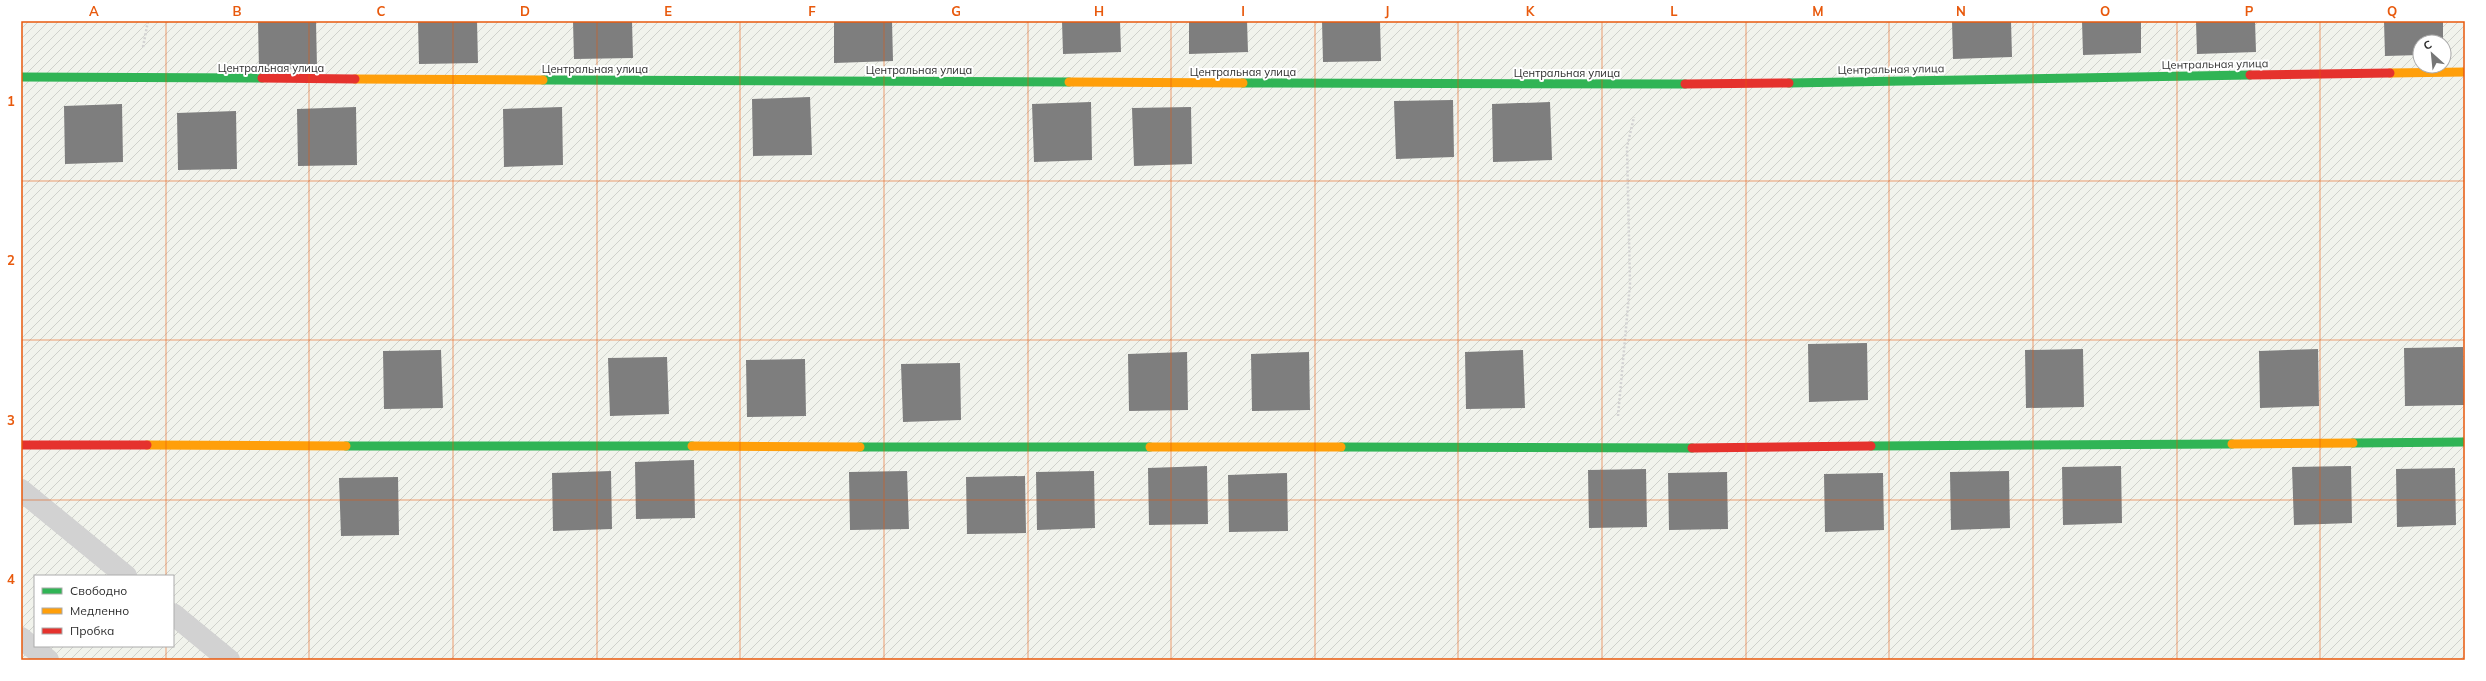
<svg xmlns="http://www.w3.org/2000/svg" width="2486" height="681" viewBox="0 0 2486 681" font-family="Mulish,sans-serif">
<defs>
<pattern id="garden-furrows" width="10" height="10" patternUnits="userSpaceOnUse"><rect width="10" height="10" fill="#f1f3ec"/><path d="M-1 1l2-2M0 10L10 0M9 11l2-2" fill="none" stroke="#cfd1cb"/></pattern>
</defs>
<rect width="100%" height="100%" fill="#fff"/>
<path fill="url(#garden-furrows)" fill-rule="evenodd" d="M21,21H2465V660H21ZM2420,42H2444V66H2420ZM35,576H173V646H35Z"/>
<g fill="#7e7e7e">
<path d="M258,21H316L317,68L259,70Z"/>
<path d="M418,21H477L478,63L419,64Z"/>
<path d="M573,21H632L633,58L574,59Z"/>
<path d="M834,21H892L893,61L834,63Z"/>
<path d="M1062,21H1120L1121,52L1063,54Z"/>
<path d="M1189,21H1247L1248,52L1189,54Z"/>
<path d="M1322,21H1380L1381,61L1323,62Z"/>
<path d="M1952,21H2011L2012,57L1953,59Z"/>
<path d="M2082,21H2141V53L2083,55Z"/>
<path d="M2196,21H2255L2256,52L2197,54Z"/>
<path d="M2384,21H2443V42H2420V55L2385,56Z"/>
<path d="M810,97L812,155L753,156L752,99Z"/>
<path d="M1453,100L1454,157L1396,159L1394,101Z"/>
<path d="M1091,102L1092,160L1034,162L1032,104Z"/>
<path d="M1550,102L1552,160L1493,162L1492,104Z"/>
<path d="M122,104L123,162L65,164L64,106Z"/>
<path d="M356,107L357,165L298,166L297,109Z"/>
<path d="M562,107L563,165L504,167L503,109Z"/>
<path d="M1191,107L1192,164L1134,166L1132,108Z"/>
<path d="M236,111L237,169L178,170L177,113Z"/>
<path d="M1867,343L1868,400L1809,402L1808,344Z"/>
<path d="M2463,347L2464,405L2405,406L2404,348Z"/>
<path d="M2083,349L2084,407L2026,408L2025,350Z"/>
<path d="M2318,349L2319,406L2260,408L2259,351Z"/>
<path d="M441,350L443,408L384,409L383,351Z"/>
<path d="M1523,350L1525,408L1466,409L1465,352Z"/>
<path d="M1187,352L1188,410L1129,411L1128,354Z"/>
<path d="M1309,352L1310,410L1252,411L1251,354Z"/>
<path d="M667,357L669,414L610,416L608,358Z"/>
<path d="M805,359L806,416L747,417L746,360Z"/>
<path d="M960,363L961,420L903,422L901,364Z"/>
<path d="M694,460L695,518L636,519L635,462Z"/>
<path d="M1207,466L1208,524L1149,525L1148,468Z"/>
<path d="M2121,466L2122,523L2063,525L2062,467Z"/>
<path d="M2351,466L2352,523L2294,525L2292,467Z"/>
<path d="M2455,468L2456,525L2397,527L2396,469Z"/>
<path d="M1646,469L1647,527L1589,528L1588,470Z"/>
<path d="M611,471L612,529L553,531L552,473Z"/>
<path d="M907,471L909,529L850,530L849,472Z"/>
<path d="M1094,471L1095,528L1037,530L1036,472Z"/>
<path d="M2009,471L2010,528L1951,530L1950,472Z"/>
<path d="M1727,472L1728,529L1669,530L1668,473Z"/>
<path d="M1287,473L1288,531L1229,532L1228,475Z"/>
<path d="M1883,473L1884,530L1825,532L1824,474Z"/>
<path d="M1025,476L1026,533L967,534L966,477Z"/>
<path d="M398,477L399,535L341,536L339,478Z"/>
</g>
<g fill="none" stroke-linecap="round" stroke-linejoin="round">
<g stroke="#d2d2d2" stroke-width="2.5" stroke-dasharray="2 2" stroke-linecap="butt">
<path d="M143,47L148,21"/>
<path d="M1618,416L1630,284L1627,147L1634,117"/>
</g>
<g stroke="#d2d2d2" stroke-width="22">
<path d="M21,490L126,576"/>
<path d="M173,614L229,660"/>
<path d="M21,638L48,660"/>
</g>
<g stroke="#30b455" stroke-width="9">
<path d="M21,77L262,78"/>
<path d="M543,80L1069,82"/>
<path d="M1243,83L1685,84"/>
<path d="M1789,83L2250,75"/>
<path d="M2353,443L2465,442"/>
<path d="M346,446H692"/>
<path d="M1871,446L2232,444"/>
<path d="M860,447H1150"/>
<path d="M1341,447L1692,448"/>
</g>
<g stroke="#ff9f0a" stroke-width="9">
<path d="M2390,73L2465,72"/>
<path d="M355,79L543,80"/>
<path d="M1069,82L1243,83"/>
<path d="M2232,444L2353,443"/>
<path d="M147,445L346,446"/>
<path d="M692,446L860,447"/>
<path d="M1150,447H1341"/>
</g>
<g stroke="#e5322d" stroke-width="9">
<path d="M2250,75L2390,73"/>
<path d="M262,78L355,79"/>
<path d="M1685,84L1789,83"/>
<path d="M21,445H147"/>
<path d="M1692,448L1871,446"/>
</g>
</g>
<path fill="none" stroke="#e8590c" stroke-width="1" stroke-opacity="0.55" d="M166,21V576M309,21V660M453,21V660M597,21V660M740,21V660M884,21V660M1028,21V660M1171,21V660M1315,21V660M1458,21V660M1602,21V660M1746,21V660M1889,21V660M2033,21V660M2177,21V660M2320,21V660M21,181H2465M21,340H2465M21,500H2465M166,646V660"/>
<g text-anchor="middle" stroke-width="4" stroke-linejoin="round" paint-order="stroke">
<g font-size="11" fill="#2d2d2d" stroke="#fff">
<text transform="translate(2215 64) rotate(-1)" y="4">Центральная улица</text>
<text x="271" y="72">Центральная улица</text>
<text x="595" y="73">Центральная улица</text>
<text transform="translate(1891 69) rotate(-1)" y="4">Центральная улица</text>
<text x="919" y="74">Центральная улица</text>
<text x="1243" y="76">Центральная улица</text>
<text x="1567" y="77">Центральная улица</text>
</g>
</g>
<rect width="2486" height="681" fill="none" stroke="#ffffff" stroke-width="44"/>
<rect x="34" y="575" width="140" height="72" fill="#ffffff" stroke="#ababab"/>
<rect x="42" y="588" width="20" height="6" fill="#30b455" stroke="#ababab"/>
<text x="70" y="595" font-size="12" fill="#2d2d2d">Свободно</text>
<rect x="42" y="608" width="20" height="6" fill="#ff9f0a" stroke="#ababab"/>
<text x="70" y="615" font-size="12" fill="#2d2d2d">Медленно</text>
<rect x="42" y="628" width="20" height="6" fill="#e5322d" stroke="#ababab"/>
<text x="70" y="635" font-size="12" fill="#2d2d2d">Пробка</text>
<g transform="translate(2432 54) rotate(333)"><circle r="19" fill="#ffffff" stroke="#ababab"/>
<path d="M0-3L7 15L0 10L-7 15Z" fill="#767676"/>
<text y="-6" font-size="11" font-weight="bold" text-anchor="middle" fill="#2d2d2d">С</text>
</g>
<rect x="22" y="22" width="2442" height="637" fill="none" stroke="#e8590c" stroke-width="1.5"/>
<g font-size="13" text-anchor="middle" font-weight="bold" fill="#e8590c">
<text x="94" y="16">A</text>
<text x="237" y="16">B</text>
<text x="381" y="16">C</text>
<text x="525" y="16">D</text>
<text x="668" y="16">E</text>
<text x="812" y="16">F</text>
<text x="956" y="16">G</text>
<text x="1099" y="16">H</text>
<text x="1243" y="16">I</text>
<text x="1387" y="16">J</text>
<text x="1530" y="16">K</text>
<text x="1674" y="16">L</text>
<text x="1818" y="16">M</text>
<text x="1961" y="16">N</text>
<text x="2105" y="16">O</text>
<text x="2249" y="16">P</text>
<text x="2392" y="16">Q</text>
<text x="11" y="106">1</text>
<text x="11" y="265">2</text>
<text x="11" y="425">3</text>
<text x="11" y="584">4</text>
</g>
</svg>
